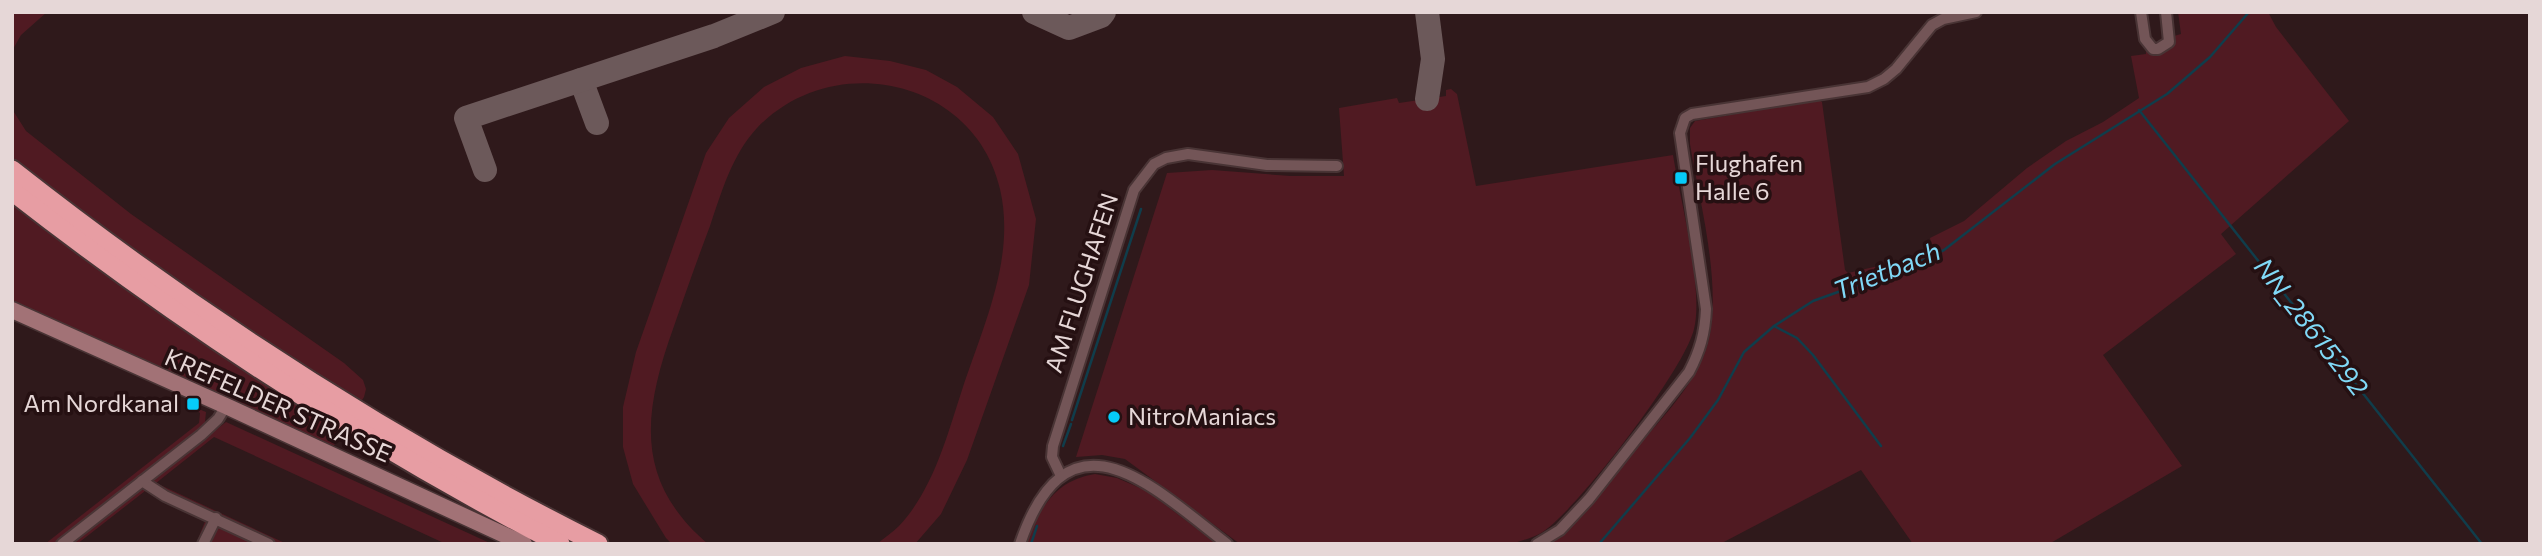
<svg xmlns="http://www.w3.org/2000/svg" width="2542" height="556" viewBox="0 0 2542 556" font-family="Commissioner,sans-serif">
<rect width="100%" height="100%" fill="#2f191b"/>
<g fill="#501a22">
<path d="M12,12H47L21,35L12,51Z"/>
<path d="M2178,12H2268L2276,27L2349,121L2221,234L2236,254L2103,355L2182,466L2049,544H1913L1861,470L1720,544H1549C1583,521 1607,486 1632,454C1656,424 1686,395 1702,360C1728,304 1700,205 1690,144V128L1695,121L1819,100L1822,102L1845,270L1848,273L1908,259L1932,248L1930,238L1964,221L2027,168L2066,141L2103,122L2139,98L2131,56L2146,54V49C2155,56 2161,55 2170,48L2174,36L2181,34Z"/>
<path d="M845,56L890,61L926,70L957,87L993,117L1018,154L1036,219L1029,285L967,460L941,514L915,544H877C884,538 893,532 899,526C933,490 947,436 962,390C983,326 1016,258 1000,189C975,79 833,48 757,128C732,155 722,191 710,226C697,260 685,295 673,329C643,413 634,481 708,544H672L666,538L633,484L623,447V407L636,352L706,153L729,118L764,87L801,68Z"/>
<path d="M1451,89L1457,94L1476,186L1673,155C1680,198 1704,290 1694,329C1685,369 1576,512 1541,533C1533,538 1520,541 1511,544H1240L1125,459L1102,455L1076,457L1167,173L1212,170L1290,176H1344L1339,108L1397,98L1399,103L1446,96V90Z"/>
<path d="M12,109L26,131L131,214L344,363L363,380L366,389L364,397L333,447L12,305Z"/>
<path d="M194,407L206,412L205,422L201,429L53,544H45L199,423L200,413Z"/>
<path d="M226,422L492,544H446L214,437L156,483L287,544H280L153,485V479Z"/>
<path d="M1095,474L1117,478L1147,491L1217,544H1037L1026,542C1042,506 1054,481 1095,474Z"/>
<path d="M138,490H146L210,520L199,544H196L206,519L145,491L77,544H69Z"/>
<path d="M216,525L262,544H208Z"/>
</g>
<g fill="none" stroke-linecap="round" stroke-linejoin="round">
<g stroke="#103d4b" stroke-width="2.5">
<path d="M2139,110L2482,544"/>
<path d="M1774,326L1797,338L1813,355L1881,446"/>
<path d="M1072,420L1141,209"/>
<path d="M1063,446L1071,424"/>
<path d="M1031,544L1037,526"/>
<path d="M1599,544L1690,438L1718,400L1744,352L1774,326L1813,301L1913,265L1944,250L2055,164L2167,94L2210,57L2249,12"/>
</g>
<g stroke="#6c595a" stroke-width="24">
<path d="M1034,12L1069,28L1101,16L1104,12"/>
<path d="M581,80L597,123"/>
<path d="M1427,99L1433,59L1427,12"/>
<path d="M485,170L466,118L714,36L773,12"/>
</g>
<g stroke="#493435" stroke-width="14">
<g id="street">
<path d="M2141,12L2145,39L2153,49H2158L2169,42L2166,12"/>
<path d="M1061,476L1052,457L1053,446L1134,190L1154,164L1166,158L1188,154L1267,165L1337,166"/>
<path d="M142,481L165,496L269,544"/>
<path d="M62,544L201,435L218,419L226,406"/>
<path d="M203,544L216,518"/>
<path d="M1020,544C1068,402 1151,485 1227,544"/>
<path d="M1537,544L1560,530L1589,499L1689,372C1700,351 1705,333 1706,309L1680,133L1685,118L1692,114L1868,87L1884,79L1896,69L1932,25L1943,19L1976,12"/>
</g>
</g>
<g stroke="#493435" stroke-width="19">
<path id="secondary" d="M12,310L226,406L524,544"/>
</g>
<g stroke="#493435" stroke-width="23">
<g id="highway">
<path d="M12,170C195,314 390,440 598,544"/>
<path d="M12,191C184,325 366,444 560,544"/>
</g>
</g>
<use href="#street" stroke="#735557" stroke-width="10"/>
<use href="#secondary" stroke="#a27276" stroke-width="16"/>
<use href="#highway" stroke="#e79da3" stroke-width="19"/>
</g>
<g fill="#06cbf9" stroke="#251012" stroke-width="2.5">
<rect x="1674" y="171" width="14" height="14" rx="3.5"/>
<rect x="186" y="397" width="14" height="14" rx="3.5"/>
<circle cx="1114" cy="417" r="7"/>
</g>
<g text-anchor="middle" stroke-width="7" stroke-linejoin="round" paint-order="stroke">
<g font-size="24" fill="#e6d7d7" stroke="#251012" text-anchor="start">
<text x="1695" y="172">Flughafen<tspan x="1695" dy="28">Halle 6</tspan></text>
<text x="179" y="412" text-anchor="end">Am Nordkanal</text>
<text x="1128" y="425">NitroManiacs</text>
</g>
<g font-size="24" fill="#e6d7d7" stroke="#251012">
<text transform="translate(1082 283) rotate(-72)" y="8">AM FLUGHAFEN</text>
<text transform="translate(278 406) rotate(24)" y="8">KREFELDER STRASSE</text>
</g>
<g font-size="26" font-style="italic" fill="#80d9f7" stroke="#251012">
<text transform="translate(1887 271) rotate(-22)" y="9">Trietbach</text>
<text transform="translate(2311 327) rotate(52)" y="9">NN_28615292</text>
</g>
</g>
<rect width="2542" height="556" fill="none" stroke="#e6d7d7" stroke-width="28"/>
</svg>
